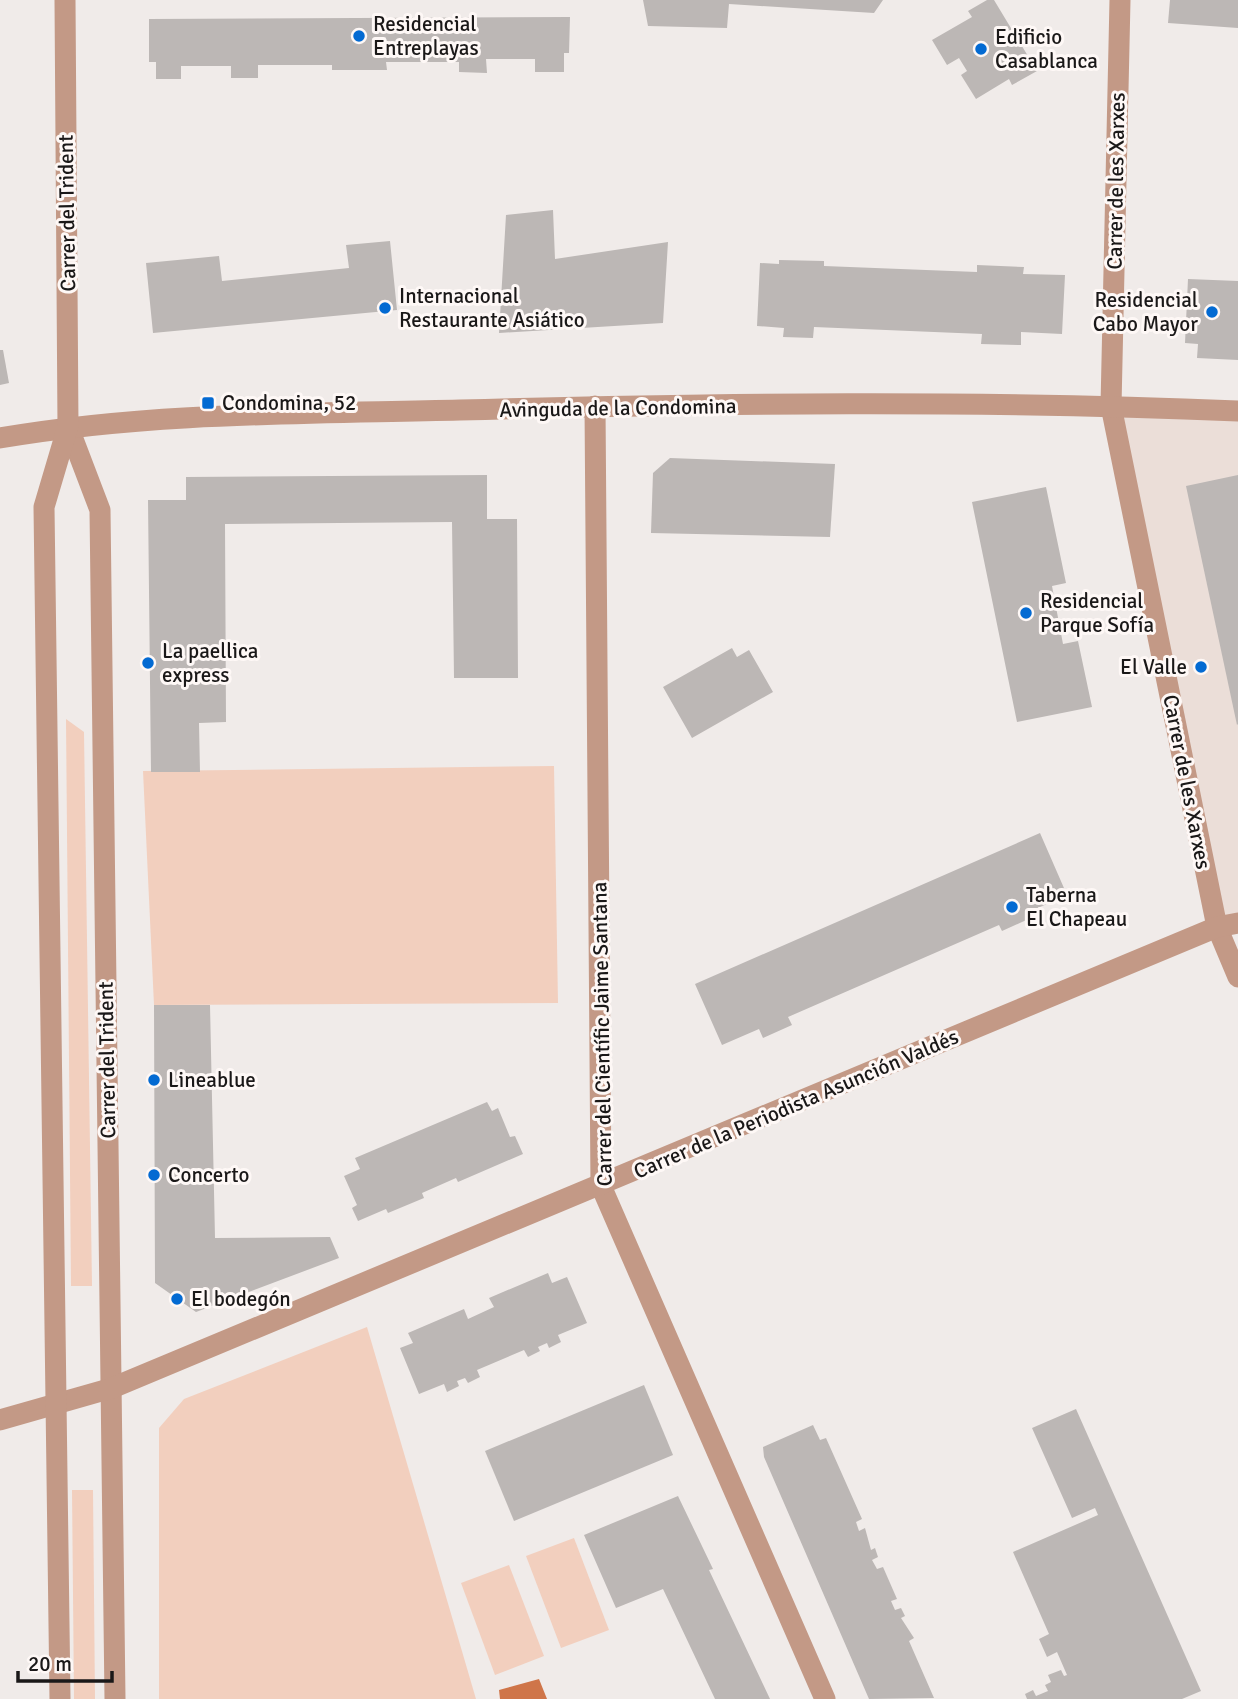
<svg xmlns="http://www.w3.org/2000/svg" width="1238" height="1699" viewBox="0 0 1238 1699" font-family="Signika,sans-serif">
<rect width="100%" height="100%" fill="#f0ebe9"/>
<path fill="#ebded8" d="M1111,406L1238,411V923L1217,927Z"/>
<g fill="#f2cfbe">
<path d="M66,719L84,732L92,1286H71Z"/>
<path d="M554,766L558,1003L154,1005L143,771Z"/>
<path d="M367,1327L476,1699H159V1428L184,1399Z"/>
<path d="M72,1490H93L95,1699H74Z"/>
<path d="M574,1538L609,1630L561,1648L526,1556Z"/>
<path d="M509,1565L544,1656L495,1675L461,1583Z"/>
</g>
<path fill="#cf7549" d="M539,1679L547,1699H500L499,1690Z"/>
<g fill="#bcb7b5">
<path d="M643,0H883L874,13L729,4L727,28L648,26Z"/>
<path d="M987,0H994L1037,71L1012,85L1009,79L976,99L961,75L967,71L959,58L947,65L932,40L972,17L968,11Z"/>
<path d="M1170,0H1238V28L1168,23Z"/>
<path d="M570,17L569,53H564V72H535V59H486L487,73L459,72V62H386L387,70H332V65H258V78H231V66H181V79H156V62H149V19Z"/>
<path d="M553,210L555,259L668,242L663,323L499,333L506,215Z"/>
<path d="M390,241L397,310L153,333L146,263L219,256L222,281L349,268L346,245Z"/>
<path d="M779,260L824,261V266L977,272V265L1024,267L1023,274L1065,275L1062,334L1021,332V345L981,344L982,334L814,327L813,338L783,337L784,328L757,326L760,263L779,264Z"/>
<path d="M1188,279L1238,281V360L1197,358L1198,344L1185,343Z"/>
<path d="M0,350H3L9,383L0,385Z"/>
<path d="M670,458L835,464L830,537L651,533L653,473Z"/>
<path d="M487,475V519H517L518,678H454L452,522L225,524L226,722L199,723L200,772H151L148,500H186V477Z"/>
<path d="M1238,475V724L1237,725L1186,486Z"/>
<path d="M1046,487L1066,583L1052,586L1063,644L1078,641L1092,707L1017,722L972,502Z"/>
<path d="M732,648L737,657L749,650L773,692L692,738L663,687Z"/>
<path d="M1040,833L1067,895L1031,911L1033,917L1002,931L999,925L788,1017L792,1025L763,1038L759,1029L722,1045L695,984Z"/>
<path d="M154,1005H210L215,1238L330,1237L339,1258L196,1312L155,1283Z"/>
<path d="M487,1102L492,1111L498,1108L510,1137L515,1136L523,1154L458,1182L456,1178L422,1193L424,1198L388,1213L386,1209L358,1221L352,1208L357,1205L344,1176L360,1169L355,1158Z"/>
<path d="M548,1273L552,1283L567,1277L587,1323L558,1335L561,1342L549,1348L547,1343L538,1347L540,1351L528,1357L524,1350L477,1370L480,1377L468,1383L465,1378L457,1381L459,1386L447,1392L444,1384L419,1394L400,1348L413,1343L408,1333L464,1309L468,1319L494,1307L489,1298Z"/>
<path d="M644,1385L673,1455L514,1521L485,1451Z"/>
<path d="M1076,1409L1201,1691L1182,1699H1027L1025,1694L1033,1690L1036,1696L1048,1691L1045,1685L1051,1682L1048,1675L1061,1670L1064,1676L1067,1675L1057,1652L1047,1657L1039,1639L1049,1634L1013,1552L1098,1515L1095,1508L1072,1518L1032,1428Z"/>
<path d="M813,1425L820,1440L826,1438L862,1519L856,1522L859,1531L865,1528L871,1550L875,1548L878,1557L872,1560L877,1569L883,1567L897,1599L891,1601L895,1610L901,1608L905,1616L901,1618L914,1638L909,1641L934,1698L869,1699L764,1457L763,1447Z"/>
<path d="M678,1496L713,1569L709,1570L770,1699H715L663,1589L616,1608L584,1535Z"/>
</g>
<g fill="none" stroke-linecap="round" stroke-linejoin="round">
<g stroke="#c39986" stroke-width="21">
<path d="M1120,0L1111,406L1217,927L1238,977"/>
<path d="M595,406L601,1186L825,1699"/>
<path d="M68,426L100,510L115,1699"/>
<path d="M0,438C152,412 306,414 460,410C717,403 981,400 1238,411"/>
<path d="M0,1420L112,1388L1217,927L1238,923"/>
<path d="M60,1699L44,507L68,426L65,0"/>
</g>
</g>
<g fill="#036ad2" stroke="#fef8f6" stroke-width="2.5">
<circle cx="359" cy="36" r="7"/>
<circle cx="981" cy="49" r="7"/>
<circle cx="385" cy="308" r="7"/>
<circle cx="1212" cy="312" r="7"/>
<rect x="201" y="396" width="14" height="14" rx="3.5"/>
<circle cx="1026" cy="613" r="7"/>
<circle cx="148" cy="663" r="7"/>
<circle cx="1201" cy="667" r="7"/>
<circle cx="1012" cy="907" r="7"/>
<circle cx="154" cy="1080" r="7"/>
<circle cx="154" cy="1175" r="7"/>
<circle cx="177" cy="1299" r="7"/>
</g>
<g text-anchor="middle" stroke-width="6" stroke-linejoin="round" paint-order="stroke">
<g font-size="21" fill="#1a1818" stroke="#fef8f6" text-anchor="start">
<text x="373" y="31">Residencial<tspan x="373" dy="24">Entreplayas</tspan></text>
<text x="995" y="44">Edificio<tspan x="995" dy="24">Casablanca</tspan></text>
<text x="399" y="303">Internacional<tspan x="399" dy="24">Restaurante Asiático</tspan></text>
<text x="1198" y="307" text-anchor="end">Residencial<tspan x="1198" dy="24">Cabo Mayor</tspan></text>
<text x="222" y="410">Condomina, 52</text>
<text x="1040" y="608">Residencial<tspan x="1040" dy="24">Parque Sofía</tspan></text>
<text x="162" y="658">La paellica<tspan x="162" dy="24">express</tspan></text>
<text x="1187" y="674" text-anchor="end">El Valle</text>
<text x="1026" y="902">Taberna<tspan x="1026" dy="24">El Chapeau</tspan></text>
<text x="168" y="1087">Lineablue</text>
<text x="168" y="1182">Concerto</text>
<text x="191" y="1306">El bodegón</text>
</g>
<g font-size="21" fill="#1a1818" stroke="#fef8f6">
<text transform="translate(1116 181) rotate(-89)" y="7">Carrer de les Xarxes</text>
<text transform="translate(67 213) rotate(-91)" y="7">Carrer del Trident</text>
<text transform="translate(618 408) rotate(-1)" y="7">Avinguda de la Condomina</text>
<text transform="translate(1187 782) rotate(79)" y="7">Carrer de les Xarxes</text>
<text transform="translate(602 1034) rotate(-91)" y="7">Carrer del Científic Jaime Santana</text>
<text transform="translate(107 1060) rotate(-91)" y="7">Carrer del Trident</text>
<text transform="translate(796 1104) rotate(-23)" y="7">Carrer de la Periodista Asunción Valdés</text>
</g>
</g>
<path d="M18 1671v10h94v-10" fill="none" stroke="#1a1818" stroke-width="3.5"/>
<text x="28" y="1671" font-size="21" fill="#1a1818" stroke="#fef8f6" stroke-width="5" paint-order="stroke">20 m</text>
</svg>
